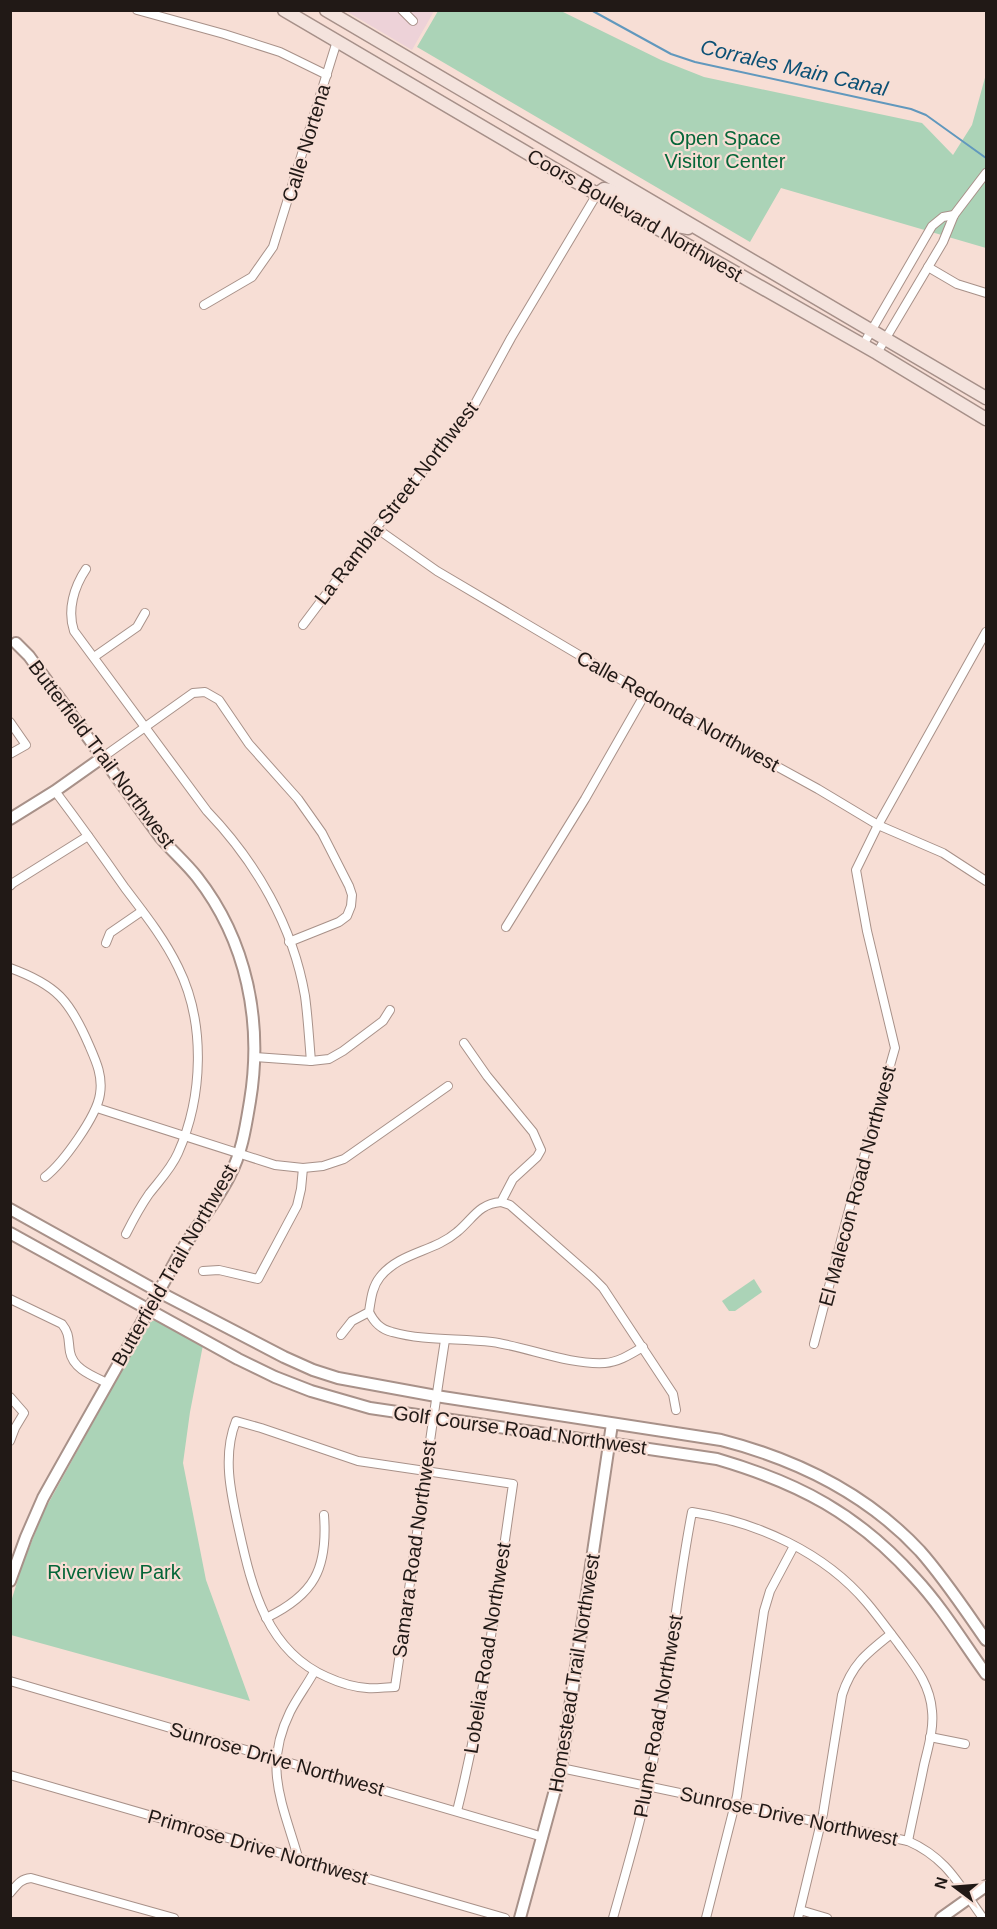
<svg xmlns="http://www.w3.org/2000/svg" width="997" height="1929" viewBox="0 0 997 1929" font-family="Helvetica,sans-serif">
<rect width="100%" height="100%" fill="#f7ded5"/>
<path fill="#edd2d8" d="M346,11H434L412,50Z"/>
<g fill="#abd3b7">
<path d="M438,11H561L661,60L704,77L922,123L953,155L972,125L986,74V248L781,188L750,242L417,47Z"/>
<path d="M754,1279L762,1292L735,1311H729L722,1301Z"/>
<path d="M152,1321H161L203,1345L190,1412L183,1463L206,1580L250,1701L11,1635L10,1605L22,1566L43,1513L148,1323Z"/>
</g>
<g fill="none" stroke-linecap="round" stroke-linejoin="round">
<path stroke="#6198bd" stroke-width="2" d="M591,10L671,54L695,62L911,109L926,115L986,158"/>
<g stroke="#a89189" stroke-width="10">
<g id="street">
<path d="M137,10L224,34L280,52L327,75"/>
<path d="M402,10L413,21"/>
<path d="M928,267L957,284L986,293"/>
<path d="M204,305L252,277L273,247L337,41"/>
<path d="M863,345L932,226L943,217L954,215"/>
<path d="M877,353L943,242L954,215L986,173"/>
<path d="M376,528L437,571L645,694L818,789L878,825L943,853L986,881"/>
<path d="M86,569C74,587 67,610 74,631L207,811C256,862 293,926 305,996C308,1018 309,1039 311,1061"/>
<path d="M303,625L376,528L470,413L511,338L597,194"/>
<path d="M94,657L137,627L145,613"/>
<path d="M10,722L26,745L10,754"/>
<path d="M103,757L193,693L205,692L219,700L249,744L298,799L322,833L349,886L352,895L351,906L347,916L339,922L289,942"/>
<path d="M55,791C79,823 102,855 125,888C144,913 164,938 178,967C206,1023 203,1097 178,1153C171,1169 159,1181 149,1194C140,1207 133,1220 126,1234"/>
<path d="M10,886L13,883L88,836"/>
<path d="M506,927L585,799L645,694"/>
<path d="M106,943L110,933L142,911"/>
<path d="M10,968C57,985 70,1001 89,1045C96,1061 103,1076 100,1094C97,1116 63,1163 45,1177"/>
<path d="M255,1057L311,1061L329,1059L343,1051L383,1021L390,1010"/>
<path d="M97,1108L275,1165L303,1168L323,1166L344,1159L448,1086"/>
<path d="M501,1202L510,1205L592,1277L603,1288L673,1394L676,1410"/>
<path d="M203,1271L219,1270L258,1279L297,1206L301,1189L303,1168"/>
<path d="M10,1299L62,1324C70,1334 68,1340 70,1352C73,1369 93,1376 107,1383"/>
<path d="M369,1312C374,1322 380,1329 392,1332C424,1341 459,1338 492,1342C528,1347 568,1365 605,1363C619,1362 631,1354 643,1347"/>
<path d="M341,1335L352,1321L369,1312C371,1299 372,1287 380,1277C400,1252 434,1252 457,1232C473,1219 478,1204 501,1202L513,1179L537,1157L541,1150L533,1132L487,1076L464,1043"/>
<path d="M445,1340C427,1456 412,1572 395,1687C386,1687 376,1689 367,1688C353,1687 340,1683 327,1677C267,1651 252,1589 239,1530C231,1494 222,1456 236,1421L261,1428L358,1461L513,1484C497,1593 484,1704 457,1811"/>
<path d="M814,1344L850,1206L895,1048L867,931L856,870L878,825L986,632"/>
<path d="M10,1397L24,1413L15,1428L10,1441"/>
<path d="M266,1618C314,1595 328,1569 324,1515"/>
<path d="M10,1681L543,1837"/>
<path d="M930,1737L965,1744"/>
<path d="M561,1768L908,1841C947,1858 959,1885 983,1918"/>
<path d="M10,1775C175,1824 340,1869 505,1918"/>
<path d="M298,1857C282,1802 263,1767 290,1712C297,1698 307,1685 314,1672"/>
<path d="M10,1893C17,1885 20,1879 31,1878L174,1918"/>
<path d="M800,1910L827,1918"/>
<path d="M613,1918C629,1861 646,1804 656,1746C670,1668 677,1589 692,1512C757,1522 824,1552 867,1603C878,1616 888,1630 898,1643C913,1664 930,1683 932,1711C934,1729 928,1748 924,1765C919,1790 913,1816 908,1841"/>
<path d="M706,1918L737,1796L764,1611L770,1591L794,1546"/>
<path d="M798,1918L823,1814L842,1695C852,1664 867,1653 891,1634"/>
</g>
</g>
<g stroke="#a89189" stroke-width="14">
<g id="secondary">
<path d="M10,819L55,791L103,757"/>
<path d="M10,1209L159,1292L284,1357L313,1370L338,1378L436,1396L721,1440C795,1459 867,1494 920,1551C944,1578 965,1610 986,1640"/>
<path d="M10,1233L238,1359L275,1377L311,1391L370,1408L717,1459C799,1483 858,1514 915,1578C942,1607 963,1642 986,1674"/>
<path d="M10,1581L26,1537L43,1498C87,1419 133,1340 176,1260C192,1231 215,1205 230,1175C242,1153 246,1125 250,1101C263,1022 247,941 197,877C186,863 172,851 160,837L29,656L16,643"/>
<path d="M520,1918L561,1768L612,1424"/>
<path d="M941,1918L986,1886"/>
</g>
</g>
<g stroke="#a69089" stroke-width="15">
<g id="primary">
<path d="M284,10L597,194L877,353L986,419"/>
<path d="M326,10L986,398"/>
<path d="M597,194L604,189L610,190L673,225L688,228"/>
</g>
</g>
<use href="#street" stroke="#fff" stroke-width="8"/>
<use href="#secondary" stroke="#fff" stroke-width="10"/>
<use href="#primary" stroke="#f4e3dd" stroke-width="12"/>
</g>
<g text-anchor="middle" stroke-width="4.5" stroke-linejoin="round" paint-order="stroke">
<g font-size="20" fill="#056638" stroke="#f7ded5">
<text x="725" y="145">Open Space<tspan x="725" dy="23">Visitor Center</tspan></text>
<text x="114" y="1579">Riverview Park</text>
</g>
<g font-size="20" fill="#211916" stroke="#f7ded5">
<text transform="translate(306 143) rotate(-73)" y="7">Calle Nortena</text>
<text transform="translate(635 215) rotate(30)" y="7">Coors Boulevard Northwest</text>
<text transform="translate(396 503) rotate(-52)" y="7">La Rambla Street Northwest</text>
<text transform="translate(678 711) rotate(29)" y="7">Calle Redonda Northwest</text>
<text transform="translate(102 754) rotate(53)" y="7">Butterfield Trail Northwest</text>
<text transform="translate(857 1186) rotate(-75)" y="7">El Malecon Road Northwest</text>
<text transform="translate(174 1265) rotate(-60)" y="7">Butterfield Trail Northwest</text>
<text transform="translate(520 1430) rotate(8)" y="7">Golf Course Road Northwest</text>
<text transform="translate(414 1549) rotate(-82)" y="7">Samara Road Northwest</text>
<text transform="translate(487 1648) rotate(-81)" y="7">Lobelia Road Northwest</text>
<text transform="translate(574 1673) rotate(-81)" y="7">Homestead Trail Northwest</text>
<text transform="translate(658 1716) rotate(-80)" y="7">Plume Road Northwest</text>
<text transform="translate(277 1759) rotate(16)" y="7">Sunrose Drive Northwest</text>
<text transform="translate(789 1816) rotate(12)" y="7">Sunrose Drive Northwest</text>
<text transform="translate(258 1847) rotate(16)" y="7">Primrose Drive Northwest</text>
</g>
<g font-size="21" font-style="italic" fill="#0b5075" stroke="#f7ded5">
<text transform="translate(794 68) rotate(13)" y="7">Corrales Main Canal</text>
</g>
</g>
<rect width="997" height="1929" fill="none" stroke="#211916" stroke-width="24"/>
<g transform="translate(955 1887) rotate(286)" stroke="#f7ded5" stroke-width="4.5" paint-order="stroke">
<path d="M0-4.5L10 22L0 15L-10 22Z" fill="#211916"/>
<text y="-9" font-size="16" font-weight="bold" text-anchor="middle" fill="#211916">N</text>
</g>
</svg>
